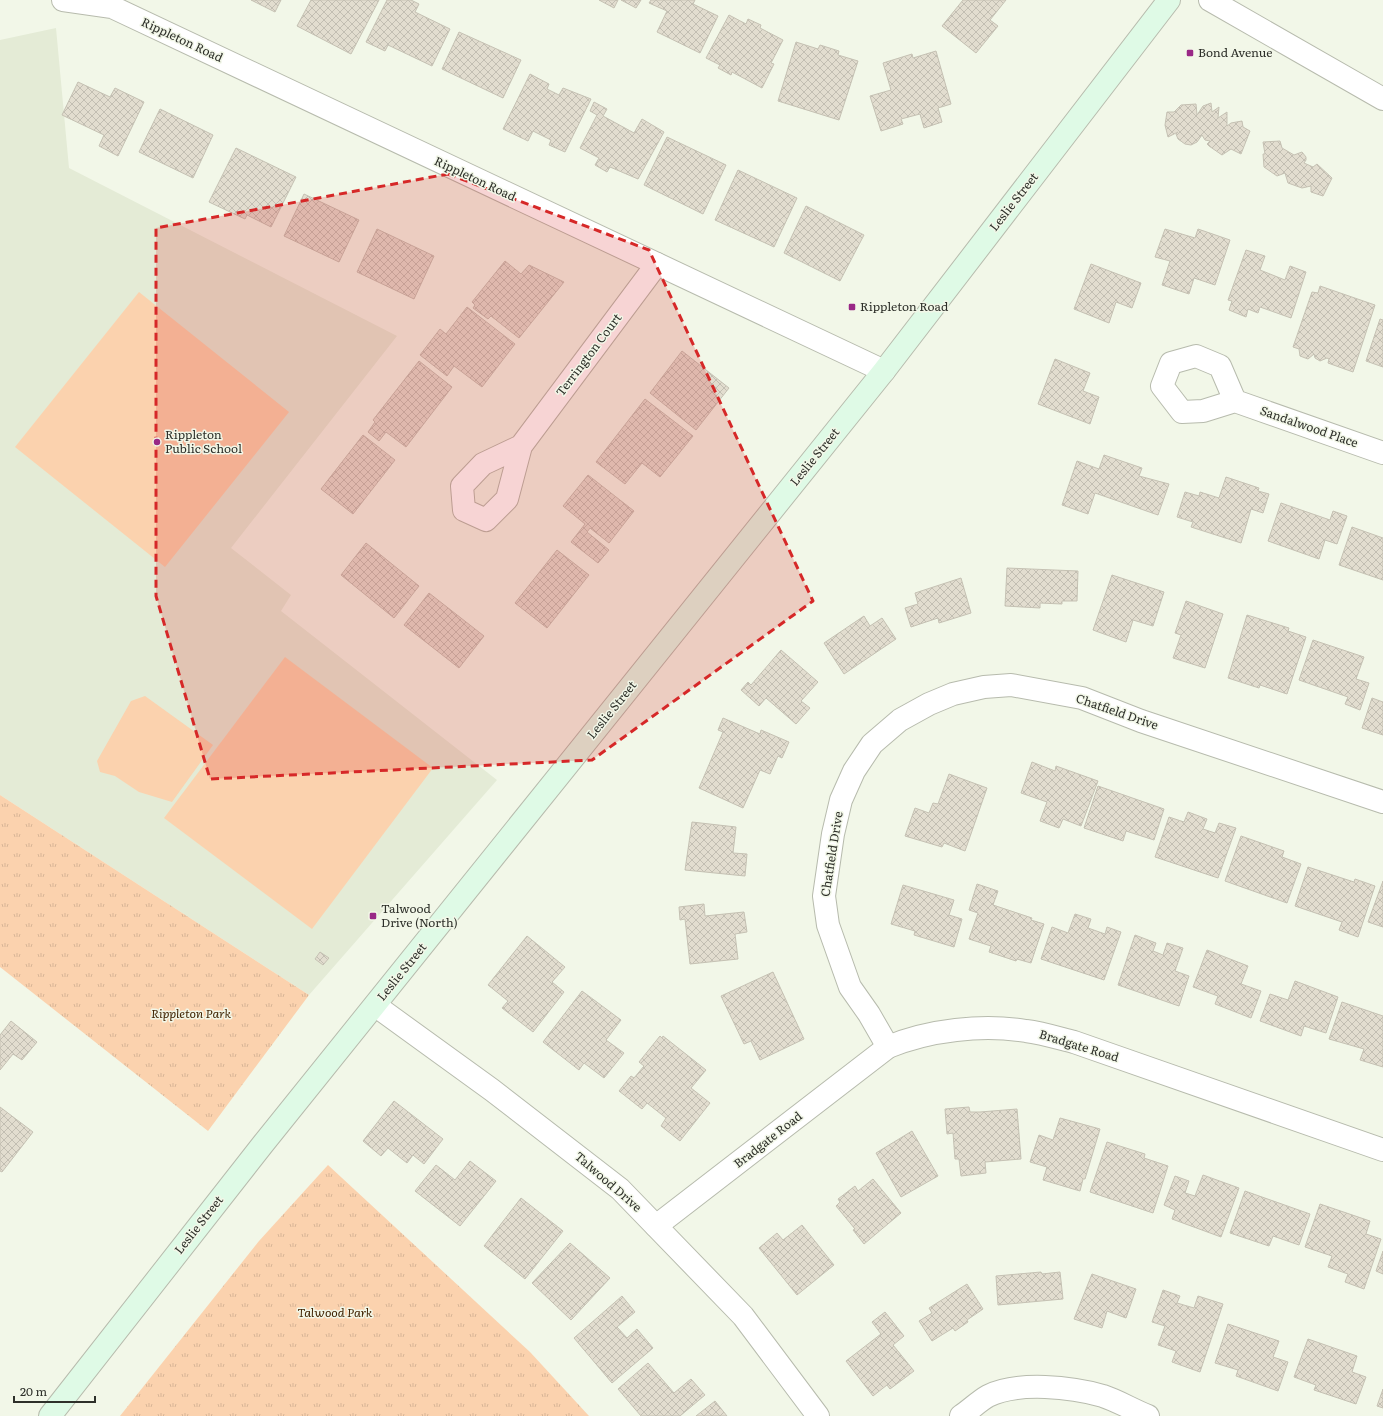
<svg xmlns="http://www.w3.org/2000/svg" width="1383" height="1416" viewBox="0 0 1383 1416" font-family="Literata,serif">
<defs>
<pattern id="park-tufts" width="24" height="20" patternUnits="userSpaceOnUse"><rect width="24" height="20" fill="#fbd2ae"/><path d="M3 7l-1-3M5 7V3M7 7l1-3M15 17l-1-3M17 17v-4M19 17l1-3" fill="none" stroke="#d7b596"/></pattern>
<pattern id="building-cross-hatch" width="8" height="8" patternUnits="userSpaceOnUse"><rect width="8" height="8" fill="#e2ddcf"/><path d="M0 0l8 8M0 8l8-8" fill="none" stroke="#c2beb2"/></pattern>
</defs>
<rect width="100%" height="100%" fill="#f2f7e8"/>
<path fill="#e4ebd6" d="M56,28L69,168L397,336L231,548L291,595L281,611L497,780L309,995L0,795V40Z"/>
<g fill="url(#park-tufts)">
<path d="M0,795L309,995L208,1131L0,967Z"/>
<path d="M328,1165L530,1352L589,1416H120L259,1241Z"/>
</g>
<g fill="#fbd2ae">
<path d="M139,292L289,412L165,567L15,447Z"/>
<path d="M285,657L433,768L312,929L164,818Z"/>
<path d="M145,696L213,745L172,802L139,792L115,776L100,772L97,761L131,701Z"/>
</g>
<g fill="url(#building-cross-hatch)" stroke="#c5c1b3">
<path d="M251,0H281L275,12Z"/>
<path d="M311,0H379L351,54L297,26Z"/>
<path d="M387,0H411L419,4L415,12L450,29L432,66L388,45L385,51L366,42Z"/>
<path d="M599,0H618L614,8Z"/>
<path d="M621,0H641L636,8Z"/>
<path d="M651,0H695L693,4L718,16L700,53L657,32L667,11L649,3Z"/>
<path d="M963,0H1006L990,20L998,26L976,53L942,26Z"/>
<path d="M729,15L746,24L748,19L761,25L760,28L783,40L771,63L774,64L762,88L732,72L731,75L718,68L720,65L706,58Z"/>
<path d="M459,32L521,60L503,98L442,69Z"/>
<path d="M796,42L818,49L820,45L839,51L838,55L858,61L839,120L778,101Z"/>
<path d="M936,51L951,104L938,108L942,122L924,128L920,114L901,119L903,124L881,131L870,96L891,90L883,63L912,54L913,58Z"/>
<path d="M530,74L549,84L547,89L559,95L563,88L591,99L565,152L549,145L551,140L533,131L528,141L503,129Z"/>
<path d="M78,82L110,97L115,88L144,102L118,156L99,146L104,135L62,115Z"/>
<path d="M594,102L607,109L603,116L634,133L642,119L664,132L638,179L610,167L607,172L595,165L599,158L580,148L597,115L590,111Z"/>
<path d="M1211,103L1212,112L1219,107L1218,118L1227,112V126L1231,123L1242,121L1243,127L1250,131L1241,154L1231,149L1222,155L1209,146L1207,144L1210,141L1205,140L1202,135L1197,142L1191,145L1185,144L1178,139L1176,134L1178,132L1168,137L1165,125L1167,112H1174L1181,105L1196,104L1197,115L1203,106Z"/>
<path d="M160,109L213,135L193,178L139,152Z"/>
<path d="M667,137L726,165L703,214L644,185Z"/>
<path d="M1280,141L1282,148L1294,155L1302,152L1306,157V160L1304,163L1313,167L1317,164L1332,178L1323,196L1311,192V186L1302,188L1288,183L1285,173L1277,176L1264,167L1263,154H1265L1263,142Z"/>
<path d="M236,148L296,177L271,227L247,215L245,219L209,202Z"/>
<path d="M738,170L797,198L774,247L715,220Z"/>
<path d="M304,194L359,220L339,262L284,236Z"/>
<path d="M806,206L864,235L840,281L784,253Z"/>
<path d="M377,229L434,256L414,299L357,272Z"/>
<path d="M1165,229L1195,238L1198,229L1230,240L1215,285L1194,278L1189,294L1162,285L1170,261L1155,257Z"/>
<path d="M1246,250L1265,256L1260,270L1285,280L1290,266L1306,272L1291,318L1260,307L1258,313L1248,309L1246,317L1229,310L1232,301L1228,300Z"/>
<path d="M505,261L521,274L529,265L564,282L519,338L491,316L488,319L473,308L475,305L472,302Z"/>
<path d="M1091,264L1141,283L1132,308L1116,302L1109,323L1074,309Z"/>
<path d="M1320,286L1375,305L1353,372L1328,363L1329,359L1327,358L1320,361L1315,358L1314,354L1308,359L1300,356L1299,349L1293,347L1312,292L1318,293Z"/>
<path d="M467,307L515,344L482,387L454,366L447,376L420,355L440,329L446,334Z"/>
<path d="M1380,319L1383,320V367L1366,361Z"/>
<path d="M682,351L729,388L696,430L650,393Z"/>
<path d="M1055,359L1090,373L1083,391L1099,397L1090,424L1038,404Z"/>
<path d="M419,361L452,387L406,447L386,432L379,441L368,432L375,422L373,420Z"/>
<path d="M645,399L693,436L660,477L642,463L625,484L596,462Z"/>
<path d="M363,435L395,460L353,514L321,489Z"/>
<path d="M1104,455L1142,468L1139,476L1169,484L1158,515L1095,493L1088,514L1062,505L1077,461L1099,469Z"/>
<path d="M588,475L634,511L609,543L590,528L587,532L609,550L598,563L571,542L585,524L563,506Z"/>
<path d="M1226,477L1259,488L1258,491L1269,494L1263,513L1251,509L1241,543L1191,527L1193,522L1177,517L1185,492L1199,496L1200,492L1219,498Z"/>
<path d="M1281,503L1330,520L1333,511L1347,516L1337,544L1325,540L1319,559L1268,541Z"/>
<path d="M1352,527L1383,538V580L1339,565Z"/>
<path d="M366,543L419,586L394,618L341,575Z"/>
<path d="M557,550L589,575L547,628L515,603Z"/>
<path d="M1007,568L1078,571L1077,601H1062V604L1040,603V608L1005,606Z"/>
<path d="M1112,575L1164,592L1153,626L1133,620L1126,642L1093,630Z"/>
<path d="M961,578L971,613L939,623L938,618L911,627L905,608L918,604L915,593Z"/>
<path d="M429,593L484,636L459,668L404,625Z"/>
<path d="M1186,601L1223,614L1205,668L1173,658L1181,635L1175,633Z"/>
<path d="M1247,615L1289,628L1288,631L1306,637L1287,694L1260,685L1259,688L1228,678Z"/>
<path d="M864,616L870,626L882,618L896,639L844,674L824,643Z"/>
<path d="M1313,640L1364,657L1356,679L1369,683L1360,710L1345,704L1348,697L1299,680Z"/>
<path d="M781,650L818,682L801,701L810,708L796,724L766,698L759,706L741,690L748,682L751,685Z"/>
<path d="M1372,698L1383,702V735L1362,728Z"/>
<path d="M723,718L760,734L761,730L789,742L782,758L778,756L770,774L760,770L743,808L699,788L723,732L718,730Z"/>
<path d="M1032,762L1055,771L1056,766L1098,781L1081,826L1063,819L1059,828L1040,821L1047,802L1021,793Z"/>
<path d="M949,774L987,788L965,851L944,843L942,847L905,836L915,808L929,813L933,803L938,804Z"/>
<path d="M1098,786L1164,809L1154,840L1126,831L1123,841L1084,828Z"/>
<path d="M1188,812L1207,819L1203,829L1215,833L1219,823L1236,828L1218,878L1155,857L1169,817L1184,822Z"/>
<path d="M692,822L736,827L733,853L747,854L745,876L685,870Z"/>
<path d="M1241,836L1284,851L1282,857L1301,864L1287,903L1225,881Z"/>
<path d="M1308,867L1354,882L1355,879L1375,886L1358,937L1339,930L1342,922L1295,906Z"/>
<path d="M1383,881V927L1368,922Z"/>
<path d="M977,884L998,891L993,905L1032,918L1031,920L1044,924L1031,963L1017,959L1016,961L989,952L991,946L969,939L978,913L969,910Z"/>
<path d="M903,885L954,900L949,915L962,919L954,947L914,935L915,931L891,924Z"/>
<path d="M704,904L705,916L744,912L747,932L735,934L738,959L690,964L685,919L680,920L679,907Z"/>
<path d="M1075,914L1091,919L1088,928L1105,934L1107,927L1121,932L1104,980L1041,959L1052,927L1068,933Z"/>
<path d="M1135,935L1156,943L1153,951L1163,955L1167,943L1183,948L1175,971L1189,976L1179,1006L1118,985Z"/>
<path d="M527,936L565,967L552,982L564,992L533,1032L502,1008L508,1001L488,985Z"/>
<path d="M1207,950L1248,966L1241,984L1261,991L1251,1018L1215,1004L1218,996L1193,987Z"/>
<path d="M320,952L329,958L323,965L315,959Z"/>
<path d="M773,972L804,1039L760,1060L751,1041L744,1044L721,996Z"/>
<path d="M1295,981L1338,997L1326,1033L1304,1026L1301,1036L1260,1021L1270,994L1288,1000Z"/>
<path d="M582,991L621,1020L606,1040L624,1053L604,1078L584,1063L579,1070L543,1042Z"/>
<path d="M1342,1002L1383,1016V1067L1360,1060L1364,1049L1329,1039Z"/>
<path d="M11,1021L37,1042L22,1060L13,1054L0,1070V1035Z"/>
<path d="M660,1036L662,1038L663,1036L706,1070L691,1088L710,1103L680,1141L661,1126L666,1118L647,1103L642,1109L619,1091L631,1076L634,1078L644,1066L639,1062Z"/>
<path d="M394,1101L443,1139L424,1164L413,1155L407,1163L388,1148L381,1156L363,1141Z"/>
<path d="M0,1107L33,1132L2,1172L0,1171Z"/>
<path d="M969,1107L970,1112H980L1017,1109L1021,1159L985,1162L986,1173L961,1176L959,1159H955L953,1133L947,1134L945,1109Z"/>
<path d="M1060,1118L1100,1129L1085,1179H1083L1080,1191L1043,1180L1047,1167L1030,1162L1039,1135L1053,1140Z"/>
<path d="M912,1131L938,1176L901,1197L876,1153Z"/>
<path d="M1107,1142L1145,1154L1144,1158L1168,1166L1153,1213L1090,1192Z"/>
<path d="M470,1161L496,1181L460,1226L415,1191L436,1165L455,1180Z"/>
<path d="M1203,1175L1239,1188L1221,1237L1172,1219L1175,1210L1164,1205L1175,1176L1189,1181L1185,1193L1195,1196Z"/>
<path d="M873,1179L901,1213L864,1244L853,1230L855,1229L836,1206L840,1202L838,1199L855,1186L858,1191Z"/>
<path d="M1245,1191L1310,1214L1299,1245L1273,1236L1269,1246L1230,1233Z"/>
<path d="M521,1198L563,1231L525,1279L484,1246Z"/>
<path d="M1320,1204L1370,1221L1366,1234L1381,1239L1364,1289L1345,1282L1348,1274L1328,1267L1332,1256L1305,1247Z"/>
<path d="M802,1225L834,1265L797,1295L759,1248L777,1233L783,1240Z"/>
<path d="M570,1243L610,1278L571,1320L532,1283Z"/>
<path d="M1383,1251V1274L1376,1271Z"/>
<path d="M1041,1272L1042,1274L1060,1272L1063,1299L998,1305L996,1276Z"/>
<path d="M1092,1274L1136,1289L1126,1318L1107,1311L1102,1328L1074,1319Z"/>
<path d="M967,1284L983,1309L967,1320L968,1322L955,1331L953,1328L932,1341L919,1321L932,1313L929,1308Z"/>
<path d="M1163,1290L1180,1296L1177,1303L1194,1308L1198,1296L1223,1304L1200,1372L1172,1362L1176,1351L1158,1345L1165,1326L1152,1322Z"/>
<path d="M622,1296L635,1312L617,1327L627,1338L637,1329L653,1348L612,1383L574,1338Z"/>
<path d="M885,1312L904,1336L893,1345L914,1371L890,1389L887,1385L873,1396L846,1361L881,1334L872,1322Z"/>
<path d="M1228,1324L1279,1341L1273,1357L1288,1362L1278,1391L1236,1376L1238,1370L1215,1363Z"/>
<path d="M1308,1339L1357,1356L1352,1372L1366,1377L1356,1404L1314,1390L1316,1385L1294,1377Z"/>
<path d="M648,1363L674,1393L691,1379L705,1395L680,1416H641L618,1389Z"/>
<path d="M1383,1389V1408L1377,1406Z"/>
<path d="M715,1401L727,1416H696Z"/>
</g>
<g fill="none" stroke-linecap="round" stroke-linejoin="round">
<g stroke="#b7bbad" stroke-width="24">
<g id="minor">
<path d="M63,0L112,7L884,371"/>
<path d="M1210,0L1383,99"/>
<path d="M1235,401L1220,366L1196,356L1171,363L1162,386L1182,412L1203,411L1235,401L1383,453"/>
<path d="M521,446L507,499L486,520L464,510L462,486L483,464L521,446L657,264"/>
<path d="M376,1006L492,1090L620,1189L743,1316L818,1416"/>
<path d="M888,1047L869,1014L850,987L828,925L824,896L833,834L841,800L854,771L872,744L900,720L929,704L953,694L984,687L1011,685L1082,698L1141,721L1383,802"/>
<path d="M656,1226L888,1047C929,1030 982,1024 1026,1031C1042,1033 1058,1038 1074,1042L1383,1150"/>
<path d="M961,1416C970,1410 979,1401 988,1396C1018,1381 1072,1387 1103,1396C1118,1401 1133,1410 1148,1416"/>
</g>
</g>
<g stroke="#b7bbad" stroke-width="24">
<path id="secondary" d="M50,1416L263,1144L884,371L1169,0"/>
</g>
<use href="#minor" stroke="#fff" stroke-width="22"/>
<use href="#secondary" stroke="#dffae6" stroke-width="22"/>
</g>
<path fill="#d62828" fill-opacity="0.2" stroke="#d62828" stroke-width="3" stroke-dasharray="8 5" stroke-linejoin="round" d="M448,174L649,250L813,601L592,760L210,779L156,596V228Z"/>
<g fill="#992886" stroke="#f2f7e8" stroke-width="1.5">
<rect x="1186" y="49" width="8" height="8" rx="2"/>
<rect x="848" y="303" width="8" height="8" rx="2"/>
<circle cx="157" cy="442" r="4"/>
<rect x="369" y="912" width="8" height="8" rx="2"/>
</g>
<g text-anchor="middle" stroke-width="3" stroke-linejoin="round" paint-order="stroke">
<g font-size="12" fill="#2e302a" stroke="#f2f7e8">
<text transform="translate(182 40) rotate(25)" y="4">Rippleton Road</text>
<text transform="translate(475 179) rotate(25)" y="4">Rippleton Road</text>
<text transform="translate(1014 202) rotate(-52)" y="4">Leslie Street</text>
<text transform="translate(589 355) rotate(-53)" y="4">Terrington Court</text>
<text transform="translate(1309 427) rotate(19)" y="4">Sandalwood Place</text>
<text transform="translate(815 457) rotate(-51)" y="4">Leslie Street</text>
<text transform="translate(612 710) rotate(-51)" y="4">Leslie Street</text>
<text transform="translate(1117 712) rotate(19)" y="4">Chatfield Drive</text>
<text transform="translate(832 854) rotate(-81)" y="4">Chatfield Drive</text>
<text transform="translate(402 972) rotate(-51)" y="4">Leslie Street</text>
<text transform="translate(1079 1046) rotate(17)" y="4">Bradgate Road</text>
<text transform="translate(768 1140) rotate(-38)" y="4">Bradgate Road</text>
<text transform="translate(608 1182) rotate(41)" y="4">Talwood Drive</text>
<text transform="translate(199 1225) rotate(-52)" y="4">Leslie Street</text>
</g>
<g font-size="12" fill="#2e302a" stroke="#f2f7e8" text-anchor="start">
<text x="1198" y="57">Bond Avenue</text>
<text x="860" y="311">Rippleton Road</text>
<text x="165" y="439">Rippleton<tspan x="165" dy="14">Public School</tspan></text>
<text x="381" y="913">Talwood<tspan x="381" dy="14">Drive (North)</tspan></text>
</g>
<g font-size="12" font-style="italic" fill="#422403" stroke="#f2f7e8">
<text x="191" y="1018">Rippleton Park</text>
<text x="335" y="1317">Talwood Park</text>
</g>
</g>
<path d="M14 1396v6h81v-6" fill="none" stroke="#2e302a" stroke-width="2"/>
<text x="20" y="1396" font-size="12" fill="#2e302a" stroke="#f2f7e8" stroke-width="3" paint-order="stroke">20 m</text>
</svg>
